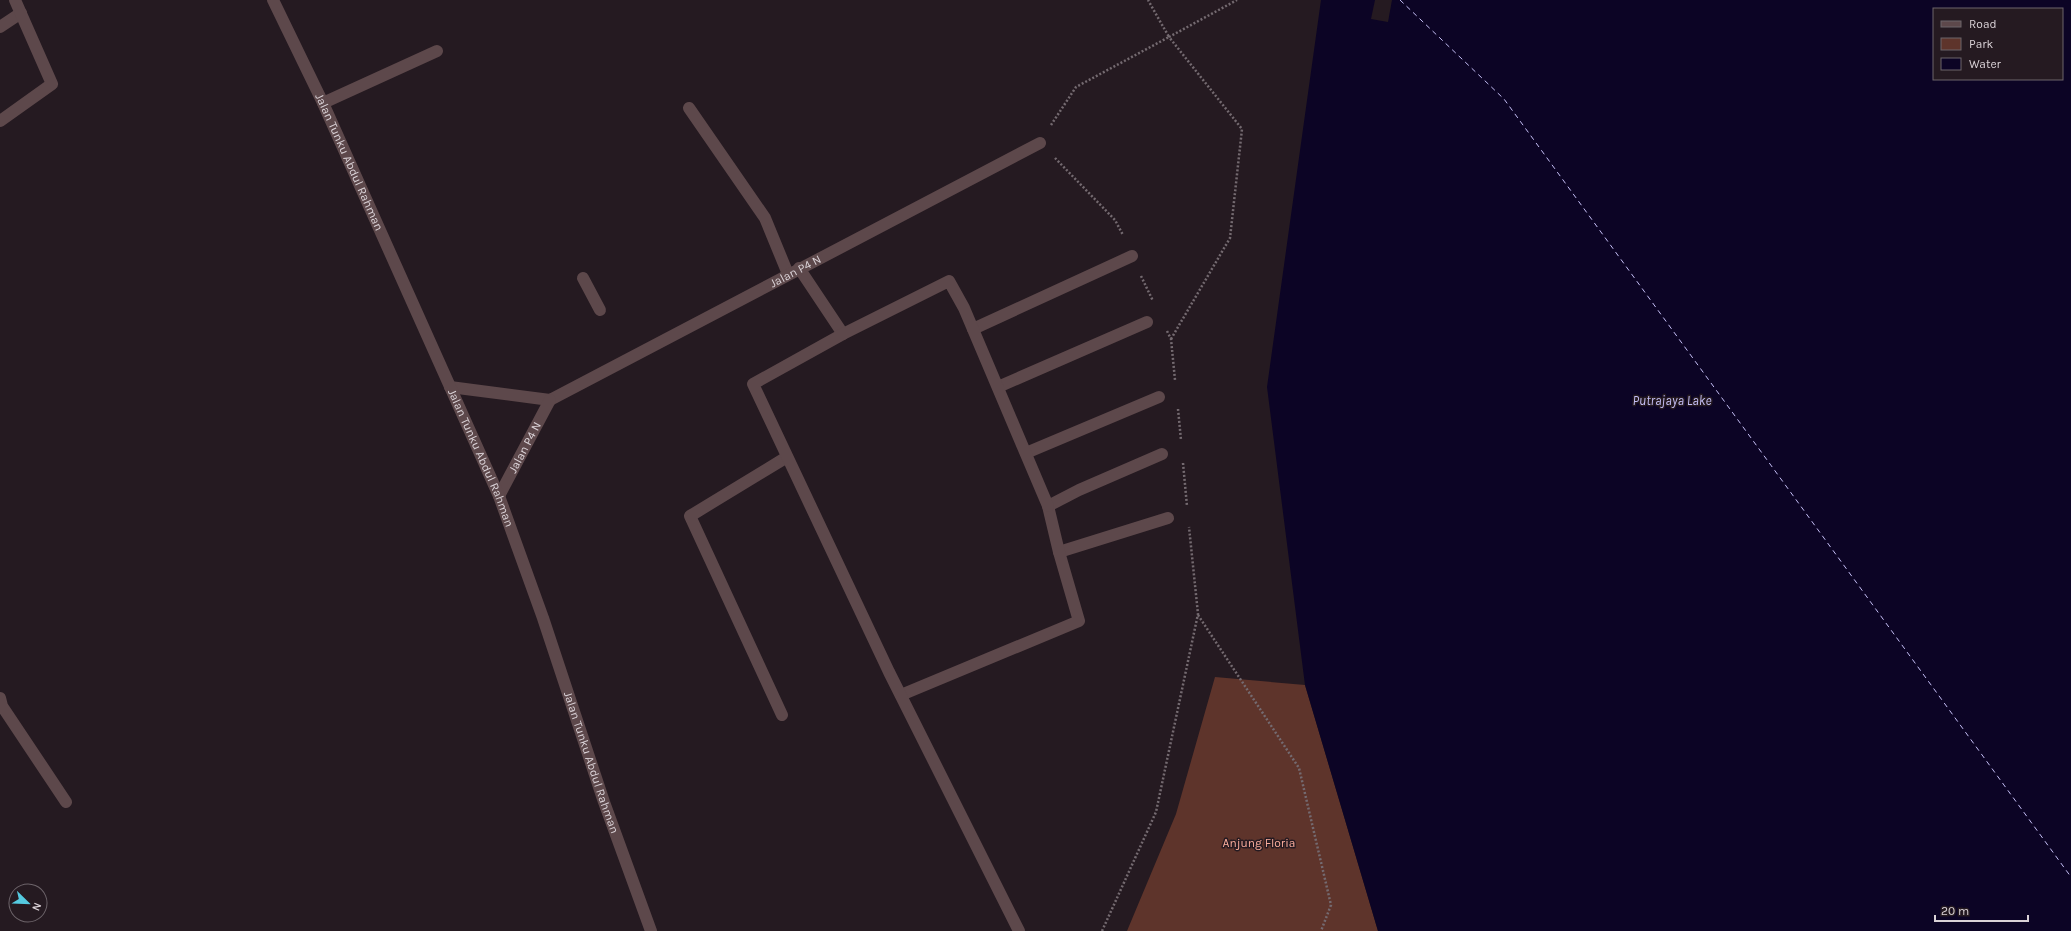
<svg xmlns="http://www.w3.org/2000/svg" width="2071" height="931" viewBox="0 0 2071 931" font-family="Karla,sans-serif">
<rect width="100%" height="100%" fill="#251a21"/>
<path fill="#5e342b" d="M1215,677L1305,685L1378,931H1127L1176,814Z"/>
<path fill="#0c0425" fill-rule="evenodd" d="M1321,0H2071V931H1378L1305,685L1267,387ZM1934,9H2062V79H1934Z"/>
<path fill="#251a21" d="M1375,0H1392L1388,22L1371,19Z"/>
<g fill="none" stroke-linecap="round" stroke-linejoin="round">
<path stroke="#c4bef5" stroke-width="1" stroke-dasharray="5 4" stroke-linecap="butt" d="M1400,0L1504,99L2071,877"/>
<g stroke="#746a70" stroke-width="2.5" stroke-dasharray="2 2" stroke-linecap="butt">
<path d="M1051,125L1076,87L1169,37L1148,0"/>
<path d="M1055,158L1115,220L1123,235"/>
<path d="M1141,276L1153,301"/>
<path d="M1167,331L1171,339L1175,380"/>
<path d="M1171,339L1230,238L1242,129L1169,37L1237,0"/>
<path d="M1178,409L1181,440"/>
<path d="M1183,463L1187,506"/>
<path d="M1198,615L1299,768L1331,905L1321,931"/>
<path d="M1102,931L1156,812L1198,614L1189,527"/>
</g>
<g stroke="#5d484b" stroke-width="12">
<path d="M0,27L21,13"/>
<path d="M323,103L437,51"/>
<path d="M689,108L765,218L788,274"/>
<path d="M0,121L52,84L15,0"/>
<path d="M799,268L843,334"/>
<path d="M583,278L600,310"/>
<path d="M973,329L1132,256"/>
<path d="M998,387L1147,322"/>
<path d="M1026,453L1159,397"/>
<path d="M1059,552L1168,518"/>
<path d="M901,695L1079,621L1059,552L1048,506L1079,490L1162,454"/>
<path d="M0,698L2,706L66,802"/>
<path d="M782,715L690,516L787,457"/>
<path d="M1019,931L889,672L753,384L843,334L949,281L964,308L1048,506"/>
</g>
<g stroke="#5d484b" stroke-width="12">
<path id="s1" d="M450,387L550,400L1040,143"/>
<path id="s2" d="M499,496L550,400"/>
</g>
<path stroke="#5d484b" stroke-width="12" id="s3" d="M273,0L323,103L499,496L543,618L604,802L651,931"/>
</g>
<g text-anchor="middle" stroke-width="3" stroke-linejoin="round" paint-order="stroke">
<g font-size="12" fill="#dad2d7" stroke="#251a21">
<text dy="4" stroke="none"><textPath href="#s3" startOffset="179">Jalan Tunku Abdul Rahman</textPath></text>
<text dy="4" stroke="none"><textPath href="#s1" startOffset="378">Jalan P4 N</textPath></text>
<text dy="4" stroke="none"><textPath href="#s2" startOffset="55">Jalan P4 N</textPath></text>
<text dy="4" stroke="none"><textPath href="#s3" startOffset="503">Jalan Tunku Abdul Rahman</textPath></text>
<text dy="4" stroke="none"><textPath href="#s3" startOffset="827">Jalan Tunku Abdul Rahman</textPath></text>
</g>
<g font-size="12" fill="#fcad9c" stroke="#251a21">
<text x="1259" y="847">Anjung Floria</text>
</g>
<g font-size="13" font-style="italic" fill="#c4bef5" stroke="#251a21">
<text x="1672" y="405">Putrajaya Lake</text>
</g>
</g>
<rect x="1933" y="8" width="130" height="72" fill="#251a21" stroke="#6d646a"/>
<rect x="1941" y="21" width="20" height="6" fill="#5d484b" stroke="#6d646a"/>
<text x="1969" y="28" font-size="12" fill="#dad2d7">Road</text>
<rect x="1941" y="38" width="20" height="12" fill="#5e342b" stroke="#6d646a"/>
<text x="1969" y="48" font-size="12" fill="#dad2d7">Park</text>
<rect x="1941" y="58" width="20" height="12" fill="#0c0425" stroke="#6d646a"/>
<text x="1969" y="68" font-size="12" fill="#dad2d7">Water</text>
<g transform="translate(28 903) rotate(113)"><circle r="19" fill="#251a21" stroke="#6d646a"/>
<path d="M0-3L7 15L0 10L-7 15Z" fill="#55cae0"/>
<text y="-6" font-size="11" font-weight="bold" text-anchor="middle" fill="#dad2d7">N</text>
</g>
<path d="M1935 915v6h93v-6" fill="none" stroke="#dad2d7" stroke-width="2"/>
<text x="1941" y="915" font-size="12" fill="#dad2d7" stroke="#251a21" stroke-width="3" paint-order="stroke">20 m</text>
</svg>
